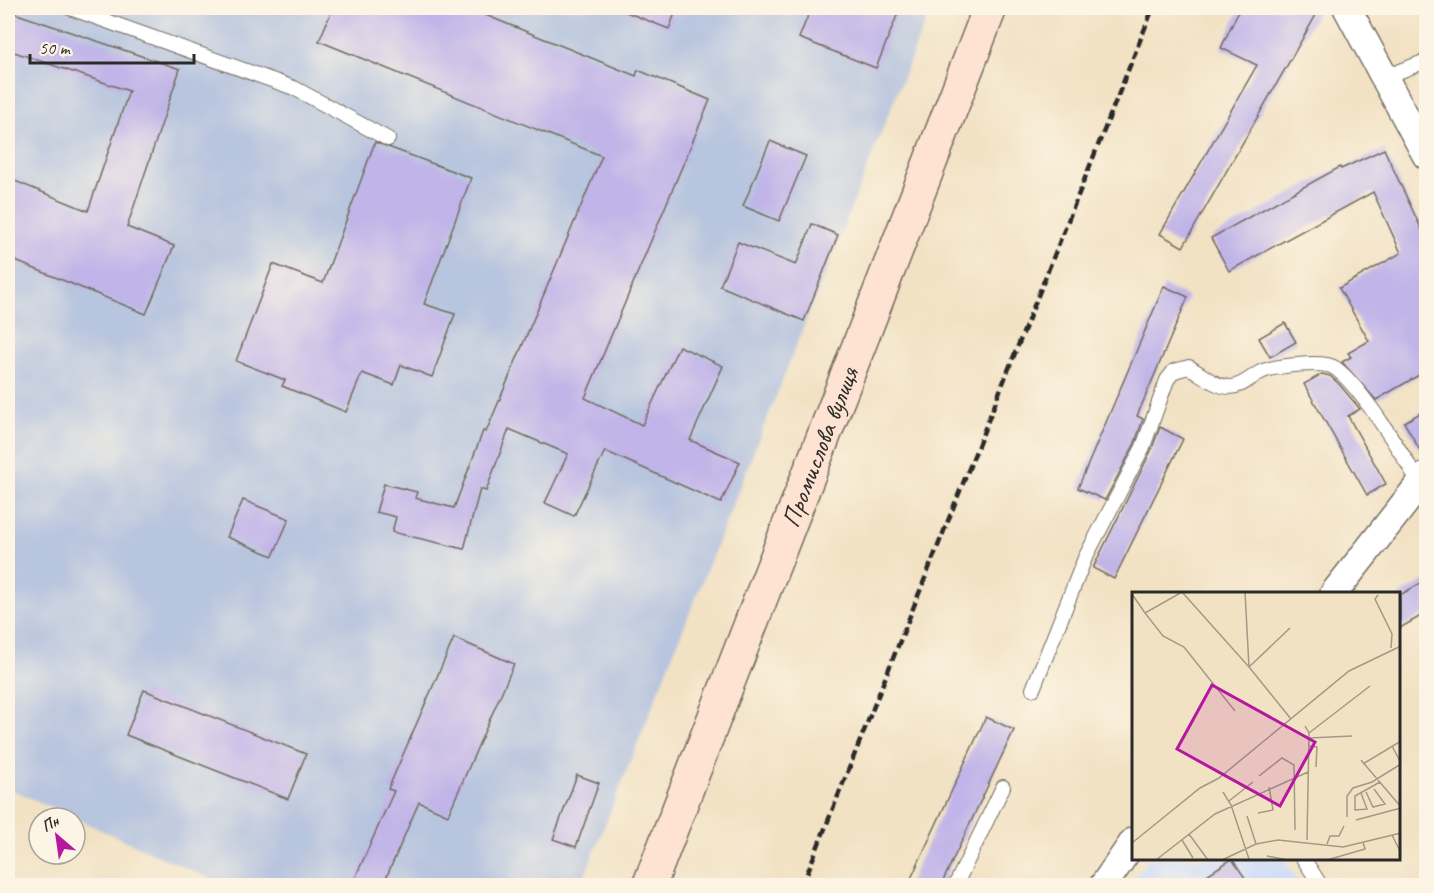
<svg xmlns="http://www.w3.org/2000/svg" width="1434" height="893" viewBox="0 0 1434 893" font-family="Caveat,sans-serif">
<rect width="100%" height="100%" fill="#fcf5e5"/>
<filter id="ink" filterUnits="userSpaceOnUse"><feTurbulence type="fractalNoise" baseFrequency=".0167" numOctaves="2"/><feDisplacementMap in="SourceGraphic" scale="12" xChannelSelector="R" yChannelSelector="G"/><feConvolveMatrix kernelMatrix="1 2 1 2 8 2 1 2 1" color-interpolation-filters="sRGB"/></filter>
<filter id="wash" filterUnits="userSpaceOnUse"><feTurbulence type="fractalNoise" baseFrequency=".008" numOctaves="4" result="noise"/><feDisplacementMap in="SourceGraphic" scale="24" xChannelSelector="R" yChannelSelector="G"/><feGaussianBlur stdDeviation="1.35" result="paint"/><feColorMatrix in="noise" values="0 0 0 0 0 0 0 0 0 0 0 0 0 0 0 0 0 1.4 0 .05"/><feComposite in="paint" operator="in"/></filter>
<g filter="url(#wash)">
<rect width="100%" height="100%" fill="#f2e2c4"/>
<path fill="#ccdbf9" d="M1149,858L1283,859L1301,885L1129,886Z"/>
<path fill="#b8c5de" d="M8,8H931L581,885H224L8,788Z"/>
<g id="blocks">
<g fill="#c0b4e8">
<path d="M333,8H468L636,76L638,70L710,100L585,398L642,425L679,346L723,366L690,440L740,462L721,503L605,451L574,516L545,503L568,454L509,429L486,491L480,489L464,549L392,532L396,517L376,512L384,484L417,492L415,498L454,508L483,431L486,432L602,156L319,41Z"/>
<path d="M616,8H677L669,29Z"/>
<path d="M811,8H900L876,68L799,38Z"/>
<path d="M1240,8H1320L1183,247L1160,234L1257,65L1221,48Z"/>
<path d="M8,11L180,69L127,227L174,246L146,314L8,258V178L88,211L129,91L8,50Z"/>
<path d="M770,141L806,156L779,221L743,206Z"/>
<path d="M375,142L471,178L424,304L455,314L432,377L401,365L394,385L362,373L346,412L282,386L285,380L236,361L273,264L323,283Z"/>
<path d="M1384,149L1426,239V371L1376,400L1342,362L1351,357L1348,353L1369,341L1339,288L1401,253L1373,192L1229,271L1211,238L1340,167L1341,169Z"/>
<path d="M812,224L838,235L804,321L720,286L738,242L796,265Z"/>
<path d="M1164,286L1188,297L1137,416L1143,419L1135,443L1105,500L1078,488Z"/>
<path d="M1285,323L1296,342L1270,357L1259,338Z"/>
<path d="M1322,374L1330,376L1339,384L1360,409L1348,416L1386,484L1367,495L1304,384Z"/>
<path d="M1426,410V461L1404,422Z"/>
<path d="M1160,427L1183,439L1114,579L1093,568L1151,451Z"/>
<path d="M243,500L289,519L273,556L227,537Z"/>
<path d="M1426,580V613L1400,628V595Z"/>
<path d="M454,638L514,664L448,815L419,802L383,885H352L394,791L388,789Z"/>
<path d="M144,690L306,754L288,799L126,735Z"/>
<path d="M986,717L1014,730L941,885H908Z"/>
<path d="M577,775L599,783L576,847L553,839Z"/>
<path d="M1232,859L1250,885H1191Z"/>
</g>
</g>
</g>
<g filter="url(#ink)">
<use href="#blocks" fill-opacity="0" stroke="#716b61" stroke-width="1.5"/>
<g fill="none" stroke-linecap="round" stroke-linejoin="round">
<g stroke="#716b61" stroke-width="16">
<g id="lane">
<path d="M70,8L294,88L388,139"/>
<path d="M1385,77L1426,61"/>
<path d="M1033,689L1085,558L1143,447L1167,380L1174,371L1189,367C1201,374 1216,387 1230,387C1243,387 1251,376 1263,371C1276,366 1324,360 1335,368C1362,387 1404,457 1422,487"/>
<path d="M1303,858L1321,886"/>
<path d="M955,886L1003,787"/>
</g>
</g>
<g stroke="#716b61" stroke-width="30">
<g id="street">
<path d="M1347,8L1426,155"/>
<path d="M1334,593L1426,476"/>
<path d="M1103,886L1134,841"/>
</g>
</g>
<g stroke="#716b61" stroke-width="36">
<g id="secondary">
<path id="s1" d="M649,886L990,8"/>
</g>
</g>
<use href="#lane" stroke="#fff" stroke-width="14"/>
<use href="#street" stroke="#fff" stroke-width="27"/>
<use href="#secondary" stroke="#fee3d2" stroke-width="33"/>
<path stroke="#2b2b2b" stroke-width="4.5" stroke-dasharray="9 4.5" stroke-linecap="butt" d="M802,886L1153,8"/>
</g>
</g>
<g text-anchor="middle" stroke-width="6" stroke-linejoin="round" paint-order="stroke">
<g font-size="26" fill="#2b2b2b" stroke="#fcf5e5">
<text dy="9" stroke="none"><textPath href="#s1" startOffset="471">Промислова вулиця</textPath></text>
</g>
</g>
<g transform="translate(1132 592)">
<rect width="268" height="268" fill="#f2e2c4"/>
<path fill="none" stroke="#a29987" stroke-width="1.5" d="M113,0L117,75L159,127M0,2L13,21M246,3L243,7L260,42L259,56M103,119L52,55L31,44L13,21L50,0L117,75L158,36M173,134L177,141L175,248M177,141L238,94M177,146L220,144M177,154L185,155L184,175M260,154L269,171M229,168L269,215M231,172L269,149M127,184L150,166L162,173L163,238M91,200L99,213L117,267M234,200L241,215L253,212L242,197M229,201L235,217L223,218V204L248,190M97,209L121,190M126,221L141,218L137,195M115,224L124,252M215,225V204L221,196L240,190L269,172M224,228L269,216M57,242L76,268M260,243L269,261M50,248L61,266M0,251L68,196L87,186L217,79L269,54M195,252L198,244H207L212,234M135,264L156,268M24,268L83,222L176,180M90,268L124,252L146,248L211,255L269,241M195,268L233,257L231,250"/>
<path fill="#b5179e" fill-opacity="0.15" stroke="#b5179e" stroke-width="3" d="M80,93L183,150L148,214L45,157Z"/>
<rect width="268" height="268" fill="none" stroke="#2b2b2b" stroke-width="3"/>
</g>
<rect width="1434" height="893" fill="none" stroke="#fcf5e5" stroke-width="30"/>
<g transform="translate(57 836) rotate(331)"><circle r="28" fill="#fcf5e5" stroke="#a8a49b" stroke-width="1.5"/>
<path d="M0-4.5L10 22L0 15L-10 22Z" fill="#b5179e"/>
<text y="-9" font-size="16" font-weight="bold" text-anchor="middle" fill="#2b2b2b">Пн</text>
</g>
<path d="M30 54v9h164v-9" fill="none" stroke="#2b2b2b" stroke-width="3"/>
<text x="39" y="54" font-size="18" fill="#2b2b2b" stroke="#fcf5e5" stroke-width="4.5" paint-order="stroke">50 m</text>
</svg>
